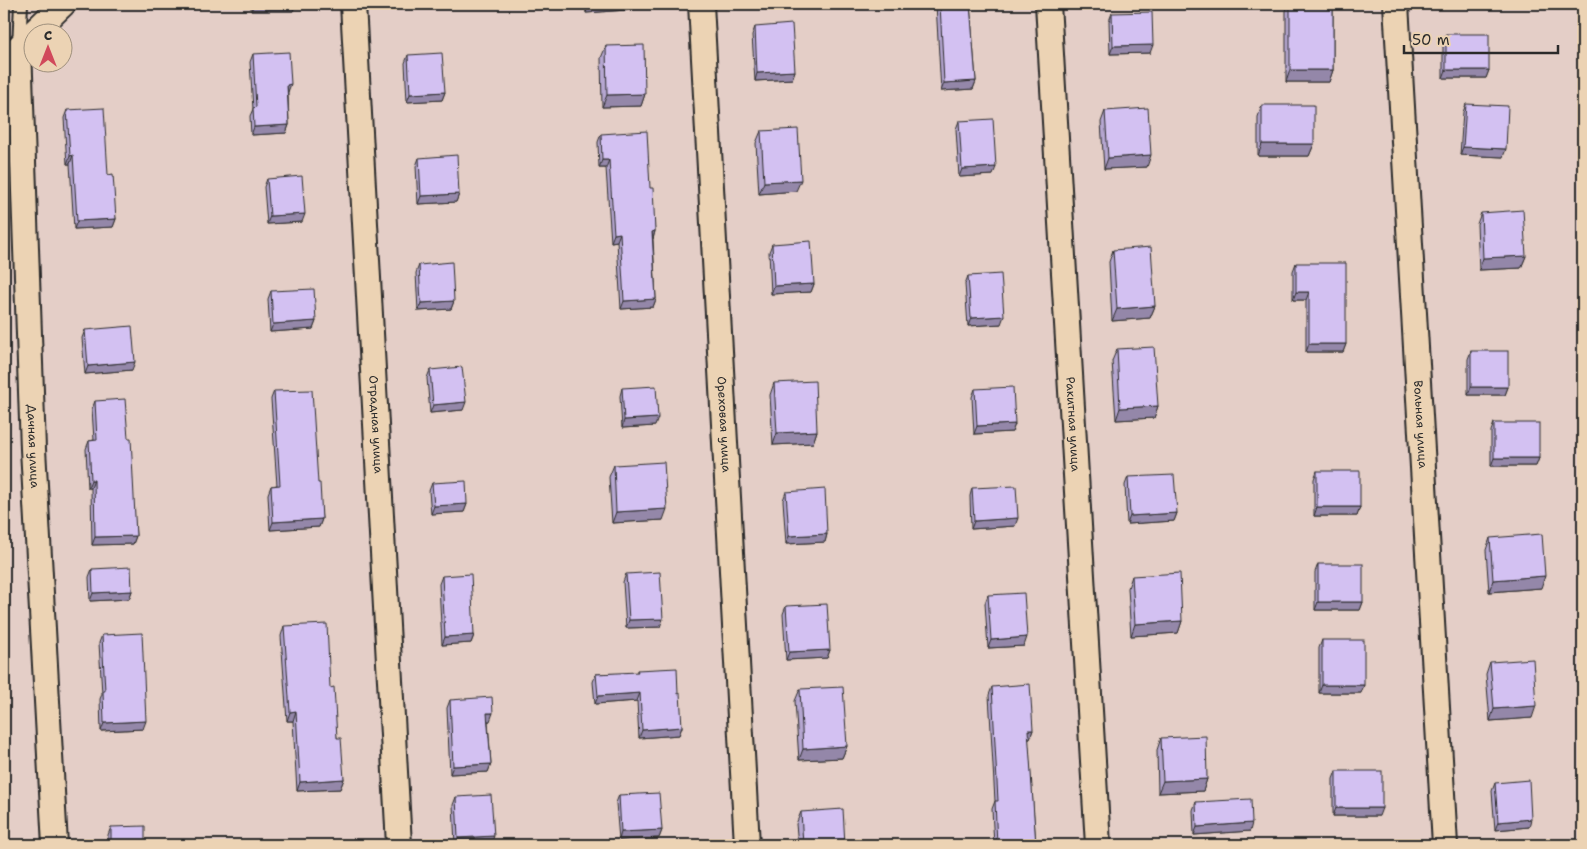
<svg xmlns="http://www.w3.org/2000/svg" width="1587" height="849" viewBox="0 0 1587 849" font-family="'Shantell Sans',sans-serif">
<rect width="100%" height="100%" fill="#e4cec7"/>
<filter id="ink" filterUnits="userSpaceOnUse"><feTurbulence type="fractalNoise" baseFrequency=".02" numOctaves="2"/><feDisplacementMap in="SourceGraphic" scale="10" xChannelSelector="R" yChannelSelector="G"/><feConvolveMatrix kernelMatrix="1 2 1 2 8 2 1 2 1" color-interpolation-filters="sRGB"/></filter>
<g filter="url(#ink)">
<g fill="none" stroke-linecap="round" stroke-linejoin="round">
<g stroke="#2b2b2b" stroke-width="16">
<path id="service" d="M4,66L19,47L21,4"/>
</g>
<g stroke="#2b2b2b" stroke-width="28">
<g id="minor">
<path id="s1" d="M353,4L399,845"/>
<path id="s2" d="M701,4L747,845"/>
<path id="s3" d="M1048,4L1098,845"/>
<path id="s4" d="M1396,4L1445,845"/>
<path d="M34,32L63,4"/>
<path id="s5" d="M32,34L19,47L33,449L55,845"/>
</g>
</g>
<use href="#service" stroke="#ecd3b4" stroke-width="12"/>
<use href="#minor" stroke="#ecd3b4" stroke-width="24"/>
</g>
<g fill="#b5a6d0" stroke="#2b2b2b">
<path d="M251,4H296L293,11H251Z"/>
<path d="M585,4H628L626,10L586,13Z"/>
<path d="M936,4H970L976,81L973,89L941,91Z"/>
<path d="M1288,4H1333V70L1329,82H1286V11Z"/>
<path d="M1112,13L1150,53L1110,54L1109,21Z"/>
<path d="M755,27L795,71L792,79L755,81L752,35Z"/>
<path d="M1446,34L1489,70L1486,78H1443V42Z"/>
<path d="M606,46L645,94L641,106L602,107L601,58Z"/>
<path d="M253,54L288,92L289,125L286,133L251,135L250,116L253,109L250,62Z"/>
<path d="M408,55L445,92L442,100L407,102L405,63Z"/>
<path d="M1466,104L1503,157L1460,155L1463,112Z"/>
<path d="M1262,105L1314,144L1309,156H1258V117Z"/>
<path d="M67,110L108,175L116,219L113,227L74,229L70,164H67L64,118Z"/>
<path d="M1105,111L1147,167L1104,169L1101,122Z"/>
<path d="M959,121L993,175L959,177L956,129Z"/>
<path d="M761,131L796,191L759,194L756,143Z"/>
<path d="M601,134L650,188L655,231L653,239L656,299L653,307L621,309L617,241L611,242L606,168H599L598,142Z"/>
<path d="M419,158L459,194L456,202L418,204L416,166Z"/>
<path d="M267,179L302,222L267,224L264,187Z"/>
<path d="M1481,213L1526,256L1521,268L1479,270L1477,224Z"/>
<path d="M772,244L814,284L811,292L771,294L769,252Z"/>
<path d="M1113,250L1155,306L1150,318L1112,321L1109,262Z"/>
<path d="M1296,263L1346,344L1343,352H1306V300H1293V271Z"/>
<path d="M419,265L454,301L451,309L418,311L416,273Z"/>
<path d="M968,276L1001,324L968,326L965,284Z"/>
<path d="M271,291L316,321L313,329L270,332L268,299Z"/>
<path d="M85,330L132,370L85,374L82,338Z"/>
<path d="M1117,349L1158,406L1154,418L1116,420L1112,361Z"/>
<path d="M1471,351L1508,387L1505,395H1468V359Z"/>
<path d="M430,370L463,410L430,413L427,378Z"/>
<path d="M774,383L817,431L813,443L773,445L770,395Z"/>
<path d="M622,388L655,426L622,428L620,396Z"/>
<path d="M975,389L1015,424L1012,432L974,434L972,397Z"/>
<path d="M274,391L318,483L322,519L319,527L270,530L268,494L271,486L277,485L271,399Z"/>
<path d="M95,401L128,438L136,536L133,544L92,545L91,488H88L86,449L89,441L94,440L92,409Z"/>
<path d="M1494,423L1539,458L1536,466H1491V431Z"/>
<path d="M614,465L663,520L612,523L609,477Z"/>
<path d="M1317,471L1360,507L1357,516H1314V479Z"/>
<path d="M1128,477L1177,513L1174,521L1127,524L1125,485Z"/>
<path d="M432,483L467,504L464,512L431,514L429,491Z"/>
<path d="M972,488L1015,526L971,529L970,496Z"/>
<path d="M786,492L827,534L825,542L786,544L783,500Z"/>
<path d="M1490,538L1541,588L1489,592L1486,550Z"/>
<path d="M1318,564L1363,602L1360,610H1315V572Z"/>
<path d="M92,569L132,591L129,599L90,601L89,577Z"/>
<path d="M626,574L660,627L626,628L623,582Z"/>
<path d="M442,576L474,635L471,643L442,645L439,584Z"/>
<path d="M1132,576L1182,621L1178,633L1131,636L1128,588Z"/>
<path d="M988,595L1024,646L988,648L985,603Z"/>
<path d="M786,606L830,650L827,658L786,660L783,614Z"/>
<path d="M284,626L330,688L337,738L344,779L340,789L297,791L293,721H287L281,636Z"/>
<path d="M102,635L143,729L101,731L100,699L102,694L99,643Z"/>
<path d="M1322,640L1361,693H1319V648Z"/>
<path d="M1490,662L1532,718L1490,721L1486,674Z"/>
<path d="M637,670L678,694L682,727L679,735L639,738L637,701L595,704L593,682L596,674L637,673Z"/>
<path d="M992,687L1033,730L1030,738H1028L1036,845H994L992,809L995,801L989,695Z"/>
<path d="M800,689L847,746L842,758L799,760L795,701Z"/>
<path d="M450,700L490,721H488L491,764L488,772L450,774L447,708Z"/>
<path d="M1161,738L1207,779L1203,791L1158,793L1157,750Z"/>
<path d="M1336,771L1379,816H1333V779Z"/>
<path d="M1495,783L1529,827L1495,830L1492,791Z"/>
<path d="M619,795L662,830L659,838L619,840L616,803Z"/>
<path d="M456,797L491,844L455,845L453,805Z"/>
<path d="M1196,802L1250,831L1194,835L1193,810Z"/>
<path d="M801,812L845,845H798L796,824Z"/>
<path d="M111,827L145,845H108V835Z"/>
</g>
<g fill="#9487a9" stroke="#2b2b2b">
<path d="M254,4H296L293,11H251Z"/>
<path d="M589,4H628L626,10L586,13Z"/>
<path d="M1153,45L1150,53L1110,54L1113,46Z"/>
<path d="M1290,70H1333L1329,82H1286Z"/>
<path d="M1446,70H1489L1486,78H1443Z"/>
<path d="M795,71L792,79L755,81L757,73Z"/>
<path d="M976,81L973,89L941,91L944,83Z"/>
<path d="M291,84L288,92L287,85Z"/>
<path d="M445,92L442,100L407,102L410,94Z"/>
<path d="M645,94L641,106L602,107L607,95Z"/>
<path d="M289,125L286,133L251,135L254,127Z"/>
<path d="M1262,144H1314L1309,156H1258Z"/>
<path d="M1463,147L1506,149L1503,157L1460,155Z"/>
<path d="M73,155L70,164H67L70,156Z"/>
<path d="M1151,155L1147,167L1104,169L1108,158Z"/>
<path d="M602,160H609L606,168H599Z"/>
<path d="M996,167L993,175L959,177L962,169Z"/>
<path d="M801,180L796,191L759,194L764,182Z"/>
<path d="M459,194L456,202L418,204L421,196Z"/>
<path d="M305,214L302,222L267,224L270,216Z"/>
<path d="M116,219L113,227L74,229L77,221Z"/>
<path d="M655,231L653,239L652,232Z"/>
<path d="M620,233L617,241L611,242L614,234Z"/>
<path d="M1526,256L1521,268L1479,270L1483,258Z"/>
<path d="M814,284L811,292L771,294L774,286Z"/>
<path d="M1296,292H1309L1306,300H1293Z"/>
<path d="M656,299L653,307L621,309L624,301Z"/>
<path d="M454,301L451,309L418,311L421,303Z"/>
<path d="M1155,306L1150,318L1112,321L1117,309Z"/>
<path d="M1004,316L1001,324L968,326L971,318Z"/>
<path d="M316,321L313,329L270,332L273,324Z"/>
<path d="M1309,344H1346L1343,352H1306Z"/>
<path d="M135,362L132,370L85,374L88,366Z"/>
<path d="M1471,387H1508L1505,395H1468Z"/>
<path d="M466,402L463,410L430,413L433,405Z"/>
<path d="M1158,406L1154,418L1116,420L1120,408Z"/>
<path d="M658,418L655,426L622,428L624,420Z"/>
<path d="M1015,424L1012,432L974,434L977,426Z"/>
<path d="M817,431L813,443L773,445L777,433Z"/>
<path d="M1494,458H1539L1536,466H1491Z"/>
<path d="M91,480H94L91,488H88Z"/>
<path d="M467,504L464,512L431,514L434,506Z"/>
<path d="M1317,507H1360L1357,516H1314Z"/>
<path d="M667,509L663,520L612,523L616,512Z"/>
<path d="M1177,513L1174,521L1127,524L1130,516Z"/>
<path d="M1018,518L1015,526L971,529L974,521Z"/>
<path d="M322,519L319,527L270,530L273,522Z"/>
<path d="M827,534L825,542L786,544L789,536Z"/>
<path d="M136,536L133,544L92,545L95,537Z"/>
<path d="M1545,576L1541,588L1489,592L1493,580Z"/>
<path d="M132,591L129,599L90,601L93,593Z"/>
<path d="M1318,602H1363L1360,610H1315Z"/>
<path d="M663,619L660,627L626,628L629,620Z"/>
<path d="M1182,621L1178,633L1131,636L1135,624Z"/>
<path d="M474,635L471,643L442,645L445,637Z"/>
<path d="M1027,637L1024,646L988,648L991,640Z"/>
<path d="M830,650L827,658L786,660L789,652Z"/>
<path d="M1322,685H1364L1361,693H1319Z"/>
<path d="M640,693L637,701L595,704L598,696Z"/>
<path d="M1536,706L1532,718L1490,721L1494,709Z"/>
<path d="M296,711L293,721H287L290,712Z"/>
<path d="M487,713H493L490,721H485Z"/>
<path d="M146,721L143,729L101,731L104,723Z"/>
<path d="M682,727L679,735L639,738L642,730Z"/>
<path d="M1028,730H1033L1030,738H1025Z"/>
<path d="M847,746L842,758L799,760L803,749Z"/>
<path d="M491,764L488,772L450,774L453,766Z"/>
<path d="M344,779L340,789L297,791L300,782Z"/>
<path d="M1207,779L1203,791L1158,793L1163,781Z"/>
<path d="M1336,808H1382L1379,816H1333Z"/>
<path d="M1531,819L1529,827L1495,830L1498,822Z"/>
<path d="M1252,823L1250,831L1194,835L1197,827Z"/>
<path d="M662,830L659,838L619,840L621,832Z"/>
<path d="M494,836L491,844L456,845L458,838Z"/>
</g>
<g fill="#d3c1f2" stroke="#2b2b2b">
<path d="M940,4H970L976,81L944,83Z"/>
<rect x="1290" y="4" width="43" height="66"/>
<path d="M1152,12L1153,45L1113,46L1112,13Z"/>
<path d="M792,24L795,71L757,73L755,27Z"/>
<rect x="1446" y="34" width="43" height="36"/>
<path d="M644,45L645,94L607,95L606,46Z"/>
<path d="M289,52L291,84L287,85L289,125L254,127L253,108L256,107L253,54Z"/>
<path d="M442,53L445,92L410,94L408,55Z"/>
<path d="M1466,104L1508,106L1506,149L1463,147Z"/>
<rect x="1262" y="105" width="52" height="39"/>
<path d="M104,108L108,175L113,174L116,219L77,221L73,155L70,156L67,110Z"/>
<path d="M1148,108L1151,155L1108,158L1105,111Z"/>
<path d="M993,119L996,167L962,169L959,121Z"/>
<path d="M798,129L801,180L764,182L761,131Z"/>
<path d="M647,131L650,188H653L655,231L652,232L656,299L624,301L620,233L614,234L609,160H602L601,134Z"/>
<path d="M457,155L459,194L421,196L419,158Z"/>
<path d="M302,176L305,214L270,216L267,179Z"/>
<path d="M1523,210L1526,256L1483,258L1481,213Z"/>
<path d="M811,241L814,284L774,286L772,244Z"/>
<path d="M1151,247L1155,306L1117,309L1113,250Z"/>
<path d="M452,262L454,301L421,303L419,265Z"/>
<path d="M1296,263H1346V344H1309V292H1296Z"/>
<path d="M1001,274L1004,316L971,318L968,276Z"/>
<path d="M314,289L316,321L273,324L271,291Z"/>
<path d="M132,326L135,362L88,366L85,330Z"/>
<path d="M1154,347L1158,406L1120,408L1117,349Z"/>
<rect x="1471" y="351" width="37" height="36"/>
<path d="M462,367L466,402L433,405L430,370Z"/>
<path d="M815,381L817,431L777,433L774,383Z"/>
<path d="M656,386L658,418L624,420L622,388Z"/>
<path d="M1013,387L1015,424L977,426L975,389Z"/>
<path d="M312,390L318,483H320L322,519L273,522L271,486L280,485L274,391Z"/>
<path d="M125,399L128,438H131L136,536L95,537L94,480H91L89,441L97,440L95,401Z"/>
<rect x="1494" y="423" width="45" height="35"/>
<path d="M664,462L667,509L616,512L614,465Z"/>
<rect x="1317" y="471" width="43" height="36"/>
<path d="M1174,475L1177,513L1130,516L1128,477Z"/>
<path d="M466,481L467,504L434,506L432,483Z"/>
<path d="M1016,486L1018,518L974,521L972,488Z"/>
<path d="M825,489L827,534L789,536L786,492Z"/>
<path d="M1542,534L1545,576L1493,580L1490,538Z"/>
<rect x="1318" y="564" width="45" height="38"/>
<path d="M131,567L132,591L93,593L92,569Z"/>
<path d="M660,572L663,619L629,620L626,574Z"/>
<path d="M1180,573L1182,621L1135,624L1132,576Z"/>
<path d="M471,574L474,635L445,637L442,576Z"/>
<path d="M1024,593L1027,637L991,640L988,595Z"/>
<path d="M827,604L830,650L789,652L786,606Z"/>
<path d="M327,624L330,688L334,687L337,738H341L344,779L300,782L296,711L290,712L284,626Z"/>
<path d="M142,633L146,721L104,723L103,691H105L102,635Z"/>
<rect x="1322" y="640" width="42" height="45"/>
<path d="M1533,659L1536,706L1494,709L1490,662Z"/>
<path d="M677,668L678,694L680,693L682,727L642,730L640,693L598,696L596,674L638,672L637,670Z"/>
<path d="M1030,684L1033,730H1028L1036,845H997L995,801H998L992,687Z"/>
<path d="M843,687L847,746L803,749L800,689Z"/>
<path d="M492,697L493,713H487L491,764L453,766L450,700Z"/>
<path d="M1206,736L1207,779L1163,781L1161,738Z"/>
<rect x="1336" y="771" width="46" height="37"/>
<path d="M1529,780L1531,819L1498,822L1495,783Z"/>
<path d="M659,793L662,830L621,832L619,795Z"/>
<path d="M491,795L494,836L458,838L456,797Z"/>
<path d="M1251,799L1252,823L1197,827L1196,802Z"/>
<path d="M843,809L845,845H803L801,812Z"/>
<path d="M145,826V845H111V827Z"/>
</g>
</g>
<g text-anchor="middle" stroke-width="5" stroke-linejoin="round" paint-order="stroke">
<g font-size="12" fill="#2b2b2b" stroke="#ecd3b4">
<text dy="4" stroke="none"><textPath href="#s1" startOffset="421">Отрадная улица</textPath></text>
<text dy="4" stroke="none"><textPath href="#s2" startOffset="421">Ореховая улица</textPath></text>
<text dy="4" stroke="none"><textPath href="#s3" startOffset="421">Ракитная улица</textPath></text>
<text dy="4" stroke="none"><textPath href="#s4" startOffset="421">Вольная улица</textPath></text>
<text dy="4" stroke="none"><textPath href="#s5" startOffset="418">Дачная улица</textPath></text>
</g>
</g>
<rect width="1587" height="849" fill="none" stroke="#ecd3b4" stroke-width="20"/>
<rect x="10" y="10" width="1567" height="829" fill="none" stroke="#2b2b2b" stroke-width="2" filter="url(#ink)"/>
<g transform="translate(48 48)"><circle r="24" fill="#ecd3b4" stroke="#9f907d"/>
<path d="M0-4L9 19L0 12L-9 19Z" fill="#d1495b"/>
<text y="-8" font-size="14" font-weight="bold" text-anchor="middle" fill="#2b2b2b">С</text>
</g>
<path d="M1404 45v8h154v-8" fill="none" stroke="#2b2b2b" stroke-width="2.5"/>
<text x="1412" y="45" font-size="15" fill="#2b2b2b" stroke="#ecd3b4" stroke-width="4" paint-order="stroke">50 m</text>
</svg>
